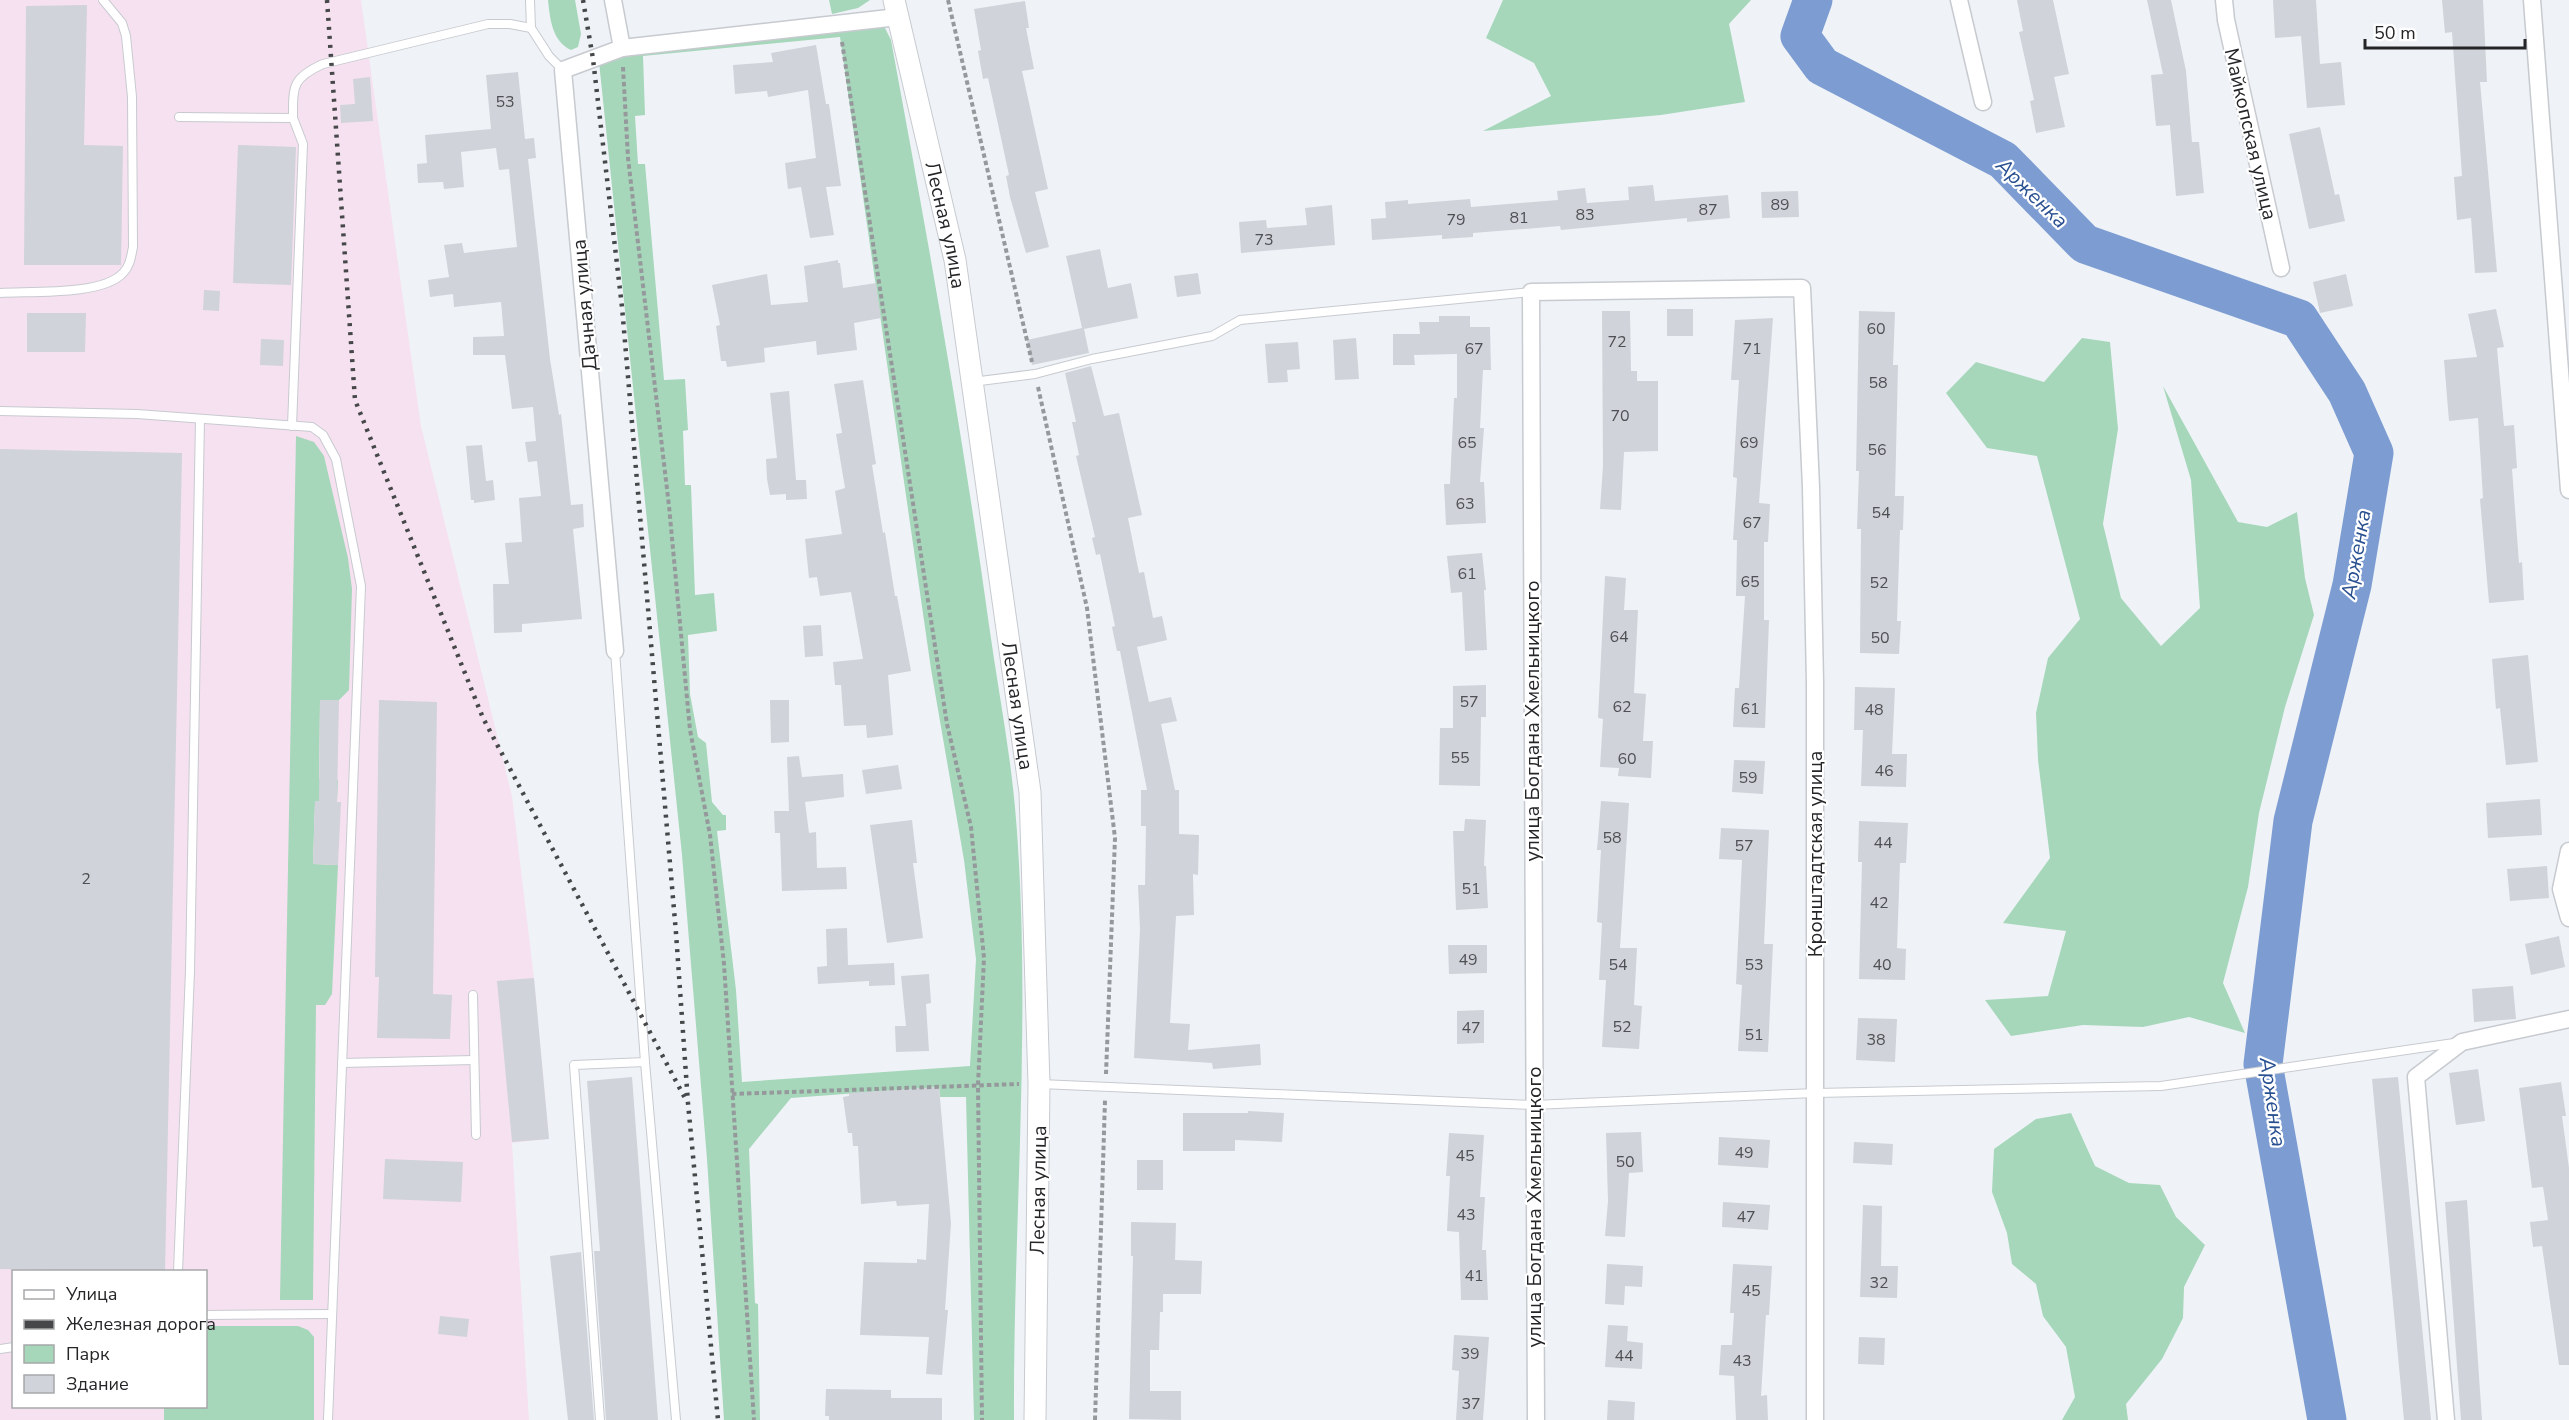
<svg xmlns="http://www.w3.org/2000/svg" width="2569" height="1420" viewBox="0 0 2569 1420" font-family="'Nunito Sans',sans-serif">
<rect width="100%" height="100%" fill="#eff3f8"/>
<path fill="#f6e1f1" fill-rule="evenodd" d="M0,0H361L421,426L512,796L534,978L549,1139L512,1143L529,1420H0ZM14,1272H206V1406H14Z"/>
<g fill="#a6d7ba" fill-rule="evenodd">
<path d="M548,0H575L581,34L578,47L571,50C552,41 550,19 548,0Z"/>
<path d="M829,0H870L858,8L832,14Z"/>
<path d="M1503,0H1751L1729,24L1745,102L1661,115L1483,131L1551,96L1534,63L1486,38Z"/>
<path d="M880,25L885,28L891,40C927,234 962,429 989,625C998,690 1011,754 1016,819C1032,1019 1013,1220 1014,1420H974L966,1097H940L939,1087L791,1098L749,1149L755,1303L758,1304L760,1420H724L707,1159L682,855L599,62L628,54ZM840,37L931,669L964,860L976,959L970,1066L742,1082L736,990L717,831L726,830V815H723L712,802L706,743L698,737L690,694L688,635L717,631L714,593L695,595L691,485H685L683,431L688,430L685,379L664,380L645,164H638L635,116L645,115L643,56Z"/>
<path d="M2082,338L2110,342L2118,429L2103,524L2121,598L2161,646L2200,608L2191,480L2163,386L2238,522L2267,527L2297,512L2305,578L2314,615L2285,707L2259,813L2248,887L2223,983L2245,1033L2189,1017L2143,1027L2083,1025L2011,1036L1985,1000L2048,996L2066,931L2003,923L2050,858L2038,760L2036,713L2048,658L2080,619L2037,456L1987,448L1946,393L1976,362L2044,382Z"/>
<path d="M296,436L314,442L324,456L348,558L352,589L349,690L339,700L320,701L319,779L338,780L337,802H315L313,864L338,865L332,994L325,1005H316L313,1300H280Z"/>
<path d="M2071,1113L2095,1166L2129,1183L2160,1185L2176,1217L2205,1245L2184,1287L2183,1318L2162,1359L2126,1404L2128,1420H2062L2075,1397L2066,1347L2043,1316L2036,1284L2012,1264L2007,1233L1992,1192L1994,1149L2036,1119Z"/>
<path d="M206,1326H298L308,1330L314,1337V1420H164V1407L206,1406Z"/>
</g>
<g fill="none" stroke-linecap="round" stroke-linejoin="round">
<path stroke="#7d9dd2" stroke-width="39" d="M1813,0L1800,36L1822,66L2003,160L2085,244L2299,319L2347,392L2374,453L2352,585L2293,821L2263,1064L2327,1420"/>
</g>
<g fill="#d0d3d9">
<path d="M2017,0H2053L2069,74L2054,77L2065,127L2036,133L2030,101L2034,100L2019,32L2023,31Z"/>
<path d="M2147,0H2171L2186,71L2192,142H2199L2204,193L2176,196L2170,125L2156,126L2151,75L2163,74Z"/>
<path d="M2273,0H2316L2320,64L2341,62L2345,105L2307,108L2301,36L2275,38Z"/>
<path d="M2442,0H2483L2487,82H2480L2497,272L2475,273L2471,218L2457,220L2454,177L2462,176L2452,32L2445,33Z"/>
<path d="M1025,1L1029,28H1026L1034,69L1022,71L1048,189L1035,192L1049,247L1026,253L1010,197L1006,176L1009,175L988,78L983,79L978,51L981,50L974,9Z"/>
<path d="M87,5L84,145L123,146L121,265H24L26,6Z"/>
<path d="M816,45L826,104H829L841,186L826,187L834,235L810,238L801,187L788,189L785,163L816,158L808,90L768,97L767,91L735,94L733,65L773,62L771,53Z"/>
<path d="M518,72L525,139L534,138L536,158L528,159L550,359L559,415L561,414L571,505L583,504L584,527L573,529L582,619L522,624V632L494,633L493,584H509L505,543L522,542L519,498L541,496L537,461L528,462L525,442L536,441L533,407L512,409L505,355H473V337L504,336L501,302L454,307L453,294L430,297L428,280L449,277L444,245L462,243L464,253L517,247L509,169L499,170L496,148L461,152L464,187L444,189L443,182L418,183L417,164L427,163L425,135L491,129L486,75Z"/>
<path d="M370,77L373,121L341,123L340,105L355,104L353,79Z"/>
<path d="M2320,127L2335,195L2339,194L2345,221L2309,229L2289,134Z"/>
<path d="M238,145L296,147L291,285L233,283Z"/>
<path d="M1653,185L1655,201L1728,195L1730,218L1687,222V218L1561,230L1560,226L1473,233V237L1442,239V235L1372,240L1371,219L1386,218L1385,202L1408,200V204L1470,199L1471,207L1558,200L1557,191L1585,188L1587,203L1629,200L1628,187Z"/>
<path d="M1798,191L1799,217L1762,218L1761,192Z"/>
<path d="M1332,205L1335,245L1241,253L1239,222L1266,220L1267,228L1307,225L1305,208Z"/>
<path d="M1100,249L1108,288L1131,283L1138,318L1084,329L1089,353L1032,365L1027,340L1082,328L1066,256Z"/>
<path d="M838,260V263H840L843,288L876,283L881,318L854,323L857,350L817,355L816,341L764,348L765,362L727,367L726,361H721L716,326L720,325L712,285L767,274L771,305L808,302L804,266Z"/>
<path d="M1198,273L1201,294L1177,297L1174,276Z"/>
<path d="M2346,274L2353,306L2320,313L2313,282Z"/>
<path d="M204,290L220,291L219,311L203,310Z"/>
<rect x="1667" y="309" width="26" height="27"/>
<path d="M2496,309L2504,347L2497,348L2504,426L2514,425L2517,468L2512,469L2519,563L2522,562L2524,600L2489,603L2480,499L2483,498L2478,418L2449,421L2444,360L2477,357L2468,314Z"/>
<path d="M1602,311H1630L1631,371H1637V381H1658V451L1624,452L1621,510L1600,509L1603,466Z"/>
<path d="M1859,311L1895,312L1893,365H1898L1895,496H1904L1903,530H1900L1897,621H1901L1899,654L1860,653L1861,529H1857L1859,471H1856Z"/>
<path d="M27,313H86L85,352H27Z"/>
<path d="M1439,316H1470V327H1490L1491,370H1483L1480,428H1484L1480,482H1484L1486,523L1446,525L1444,484H1450L1454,398H1457V354L1414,355L1415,365H1393V334H1420L1419,322H1439Z"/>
<path d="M1773,318L1759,503L1770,504L1768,542H1764V620H1769L1765,728L1733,727L1735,688H1739L1745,596H1736L1737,540H1733L1737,478L1733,477L1739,380H1731L1735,320Z"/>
<path d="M1356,338L1359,379L1335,380L1333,340Z"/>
<path d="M261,339L284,340L283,366L260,365Z"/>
<path d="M1298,342L1300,369L1287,370L1288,382L1268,383L1265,344Z"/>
<path d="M1091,366L1104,416L1119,413L1142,515L1128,518L1139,573L1144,572L1153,618L1162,616L1167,640L1137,647L1149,702L1171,697L1177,721L1161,724L1175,790H1179V834L1199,835L1198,875L1193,874L1194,915L1176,916L1170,1023L1190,1024L1188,1050L1260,1044L1261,1065L1213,1069L1212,1063L1134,1058L1140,929L1138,885H1145L1146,826H1141V790H1147L1120,651H1117L1112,627L1115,626L1100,554L1096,555L1092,538L1095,537L1076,456L1079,455L1072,422H1076L1065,373Z"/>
<path d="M863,380L876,464L872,465L883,533L885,532L895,596H897L911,671L888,675L893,735L867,738L866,725L844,726L841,685H835L833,662L863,659L851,592L820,596L817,577L809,578L805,539L842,534L835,491L845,488L836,434L842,433L834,384Z"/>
<path d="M789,391L796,480H806L807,499L786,500V494L770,495L767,479L766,459L777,458L770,393Z"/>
<path d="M482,445L486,481L493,480L495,500L474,503V500H471L466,446Z"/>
<path d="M0,449L182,453L165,1272L0,1269Z"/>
<path d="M1482,553L1486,590H1484L1487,650L1465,651L1462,592L1451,593L1447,556Z"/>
<path d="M1605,576L1626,578L1624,610H1638L1634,693L1646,694L1643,741H1653L1651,778L1618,776L1619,768L1600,767L1603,719L1598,718Z"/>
<path d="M821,625L823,656L805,657L803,626Z"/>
<path d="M2528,655L2538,762L2506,765L2500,708L2496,709L2492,659Z"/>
<path d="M1486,685V717H1481L1480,786L1439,785L1440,728H1453V686Z"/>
<path d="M1855,687L1895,688L1892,754H1907L1906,787L1861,786L1863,730H1854Z"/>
<path d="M320,700H339L337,802H341L338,865L313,864L315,801H319Z"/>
<path d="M379,700L437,702L433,994L452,995L450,1039L377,1038L379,977H375Z"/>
<path d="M770,700H789V742L771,743Z"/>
<path d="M799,756L802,777L843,774L844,797L805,802L809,833L816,832L817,868L846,867L847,889L782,891L780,833H775L774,811H789L787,757Z"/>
<path d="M1734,760L1765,761L1763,794L1732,792Z"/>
<path d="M898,765L902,789L866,794L862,770Z"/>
<path d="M2540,799L2542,835L2488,838L2486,803Z"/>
<path d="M1601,801L1629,803L1620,948H1637L1634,1005L1642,1006L1639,1049L1602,1047L1606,980H1599L1602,923L1597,922L1601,850H1597Z"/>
<path d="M1465,819L1486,820L1484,866H1486L1488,908L1456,910L1453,831H1464Z"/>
<path d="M912,820L917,863H913L923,938L887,943L870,825Z"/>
<path d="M1859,821L1908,823L1906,863H1900L1897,948L1906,949L1905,980L1859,979L1862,862H1858Z"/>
<path d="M1721,828L1769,830L1764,944H1773L1768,1052L1738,1051L1742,985L1736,984L1742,860L1719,859Z"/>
<path d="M2547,866L2549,898L2510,901L2507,869Z"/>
<path d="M847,928L848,965L894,963L895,985L869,986V981L818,984L817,967L827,966L826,929Z"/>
<path d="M2559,936L2565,967L2531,975L2525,944Z"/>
<path d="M1448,945H1487V973L1449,974Z"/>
<path d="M929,974L931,1003L926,1004L929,1051L896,1052L895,1026H906L901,976Z"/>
<path d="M534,978L549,1139L512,1142L497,981Z"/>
<path d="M2513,986L2516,1019L2474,1022L2472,989Z"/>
<path d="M1484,1010V1043L1457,1044V1011Z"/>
<path d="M1858,1018L1897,1019L1895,1062L1856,1060Z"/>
<path d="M2478,1069L2485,1121L2456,1125L2449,1073Z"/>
<path d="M632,1077L658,1420H606L594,1251H600L587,1081Z"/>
<path d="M2398,1077L2431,1420H2404L2372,1079Z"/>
<path d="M2561,1082L2566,1116H2562L2569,1168V1365H2559L2542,1246L2533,1247L2530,1222L2548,1220L2543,1187L2532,1188L2519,1088Z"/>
<path d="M939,1087L951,1223L945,1310H948L942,1375L926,1374L929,1337L860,1335L864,1262L917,1263V1259L926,1260L929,1204L897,1206L896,1201L861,1204L858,1146H853L852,1133H848L843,1097L849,1096V1093Z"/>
<path d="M1248,1111L1284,1113L1282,1142L1235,1140V1151H1183V1113H1248Z"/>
<path d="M1641,1132L1643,1172L1629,1173L1625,1237L1605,1236L1608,1201L1606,1133Z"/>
<path d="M1449,1133L1484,1135L1480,1197H1485L1482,1250H1486L1488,1300H1461L1459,1232L1447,1231L1450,1176H1446Z"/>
<path d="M1719,1137L1770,1140L1768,1168L1718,1165Z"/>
<path d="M1854,1142L1893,1144L1892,1165L1853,1163Z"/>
<path d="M385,1159L463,1162L461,1202L383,1199Z"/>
<rect x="1137" y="1160" width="26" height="30"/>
<path d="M2467,1200L2482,1420H2461L2445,1202Z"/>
<path d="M1723,1202L1770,1205L1768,1230L1722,1227Z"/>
<path d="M1863,1205L1882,1206L1881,1266H1898L1897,1298L1860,1297Z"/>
<path d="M1131,1222L1176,1223L1175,1260L1202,1261L1201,1294H1163V1312H1160L1159,1350H1150V1391H1181V1420L1129,1419L1133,1256H1131Z"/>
<path d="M581,1252L594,1420H568L550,1256Z"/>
<path d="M1607,1264L1643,1266L1642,1287L1625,1286L1624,1305L1605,1304Z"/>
<path d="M1733,1264L1772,1266L1769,1315H1766L1761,1396L1767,1395L1768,1420H1736L1734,1376L1719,1375L1721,1345H1732L1734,1313H1730Z"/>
<path d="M440,1316L469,1319L467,1337L438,1334Z"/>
<path d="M1608,1325L1628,1326L1627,1341L1643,1343L1642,1369L1605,1367Z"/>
<path d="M1454,1335L1489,1337L1483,1420H1456L1459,1371L1452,1370Z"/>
<path d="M1859,1337L1885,1338L1884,1365L1858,1364Z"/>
<path d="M826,1389L891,1390V1398H942V1420H829V1416H825Z"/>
<path d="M1608,1400L1635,1402L1634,1420H1607Z"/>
</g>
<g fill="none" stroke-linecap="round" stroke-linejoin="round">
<g stroke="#c7cacf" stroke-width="10">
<g id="service">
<path d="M530,0L531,28"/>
<path d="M179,117L293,118L303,144L292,426"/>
<path d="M293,118C293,86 292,78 323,64L488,24H510L531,28L549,56L563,70"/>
<path d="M0,293C30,291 102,296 123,273C130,266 131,257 133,247L132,97L126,36L122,23L103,0"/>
<path d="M972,382L1035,374L1092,359L1212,336L1240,320L1531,292"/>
<path d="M0,411L137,414L312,427L323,435L336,459L361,586L328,1420"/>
<path d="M615,651L645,1062"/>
<path d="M473,995L476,1135"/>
<path d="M342,1063L474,1060"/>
<path d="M1040,1084L1533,1105L1816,1093L2161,1086L2454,1043"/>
<path d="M178,1272L190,971L200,419"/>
<path d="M206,1315L332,1314"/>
<path d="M0,1349L14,1347"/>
<path d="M600,1420L574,1065L645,1062L676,1420"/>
</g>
</g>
<g stroke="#c7cacf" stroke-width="19">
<g id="minor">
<path d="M613,0L622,48L563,70L615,651"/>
<path d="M1959,0L1983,102"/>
<path d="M2224,0L2226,20L2281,268"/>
<path d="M2532,0L2569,490"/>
<path d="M622,48L898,17"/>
<path d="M2569,851L2561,889L2569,918"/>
<path d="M1536,1420L1531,292L1802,288L1811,487L1815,683V1420"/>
<path d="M2446,1420L2416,1077L2462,1042L2569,1019"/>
</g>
</g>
<g stroke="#c7cacf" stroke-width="23">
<g id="tertiary">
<path id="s1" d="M894,0L955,260L1030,792L1039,1084L1035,1420"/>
</g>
</g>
<g stroke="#96999c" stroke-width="4" stroke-dasharray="4.5 3" stroke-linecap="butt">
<path d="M948,0L1032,362"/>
<path d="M842,42L947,724L971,827L984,958L978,1085L982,1420"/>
<path d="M623,67L628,158L669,506L690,730L710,835L724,964L754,1420"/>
<path d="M1038,387L1087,608L1115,838L1106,1074"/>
<path d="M732,1094L1019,1084"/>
<path d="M1095,1420L1105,1100"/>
</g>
<use href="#service" stroke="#fff" stroke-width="8"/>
<use href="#minor" stroke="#fff" stroke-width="16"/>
<use href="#tertiary" stroke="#fff" stroke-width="21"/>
<g stroke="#454749" stroke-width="4.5" stroke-dasharray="3 6" stroke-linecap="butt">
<path d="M327,0L355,400L483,718L686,1100"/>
<path d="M583,0L593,59L622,307L676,933L688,1103L718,1420"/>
</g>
</g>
<g text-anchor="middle" stroke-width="4.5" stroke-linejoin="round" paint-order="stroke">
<g font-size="16" fill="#4f5054">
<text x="505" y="107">53</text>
<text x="1780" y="210">89</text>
<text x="1708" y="215">87</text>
<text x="1585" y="220">83</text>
<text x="1519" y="223">81</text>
<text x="1456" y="225">79</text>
<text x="1264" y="245">73</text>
<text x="1876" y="334">60</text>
<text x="1617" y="347">72</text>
<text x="1474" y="354">67</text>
<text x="1752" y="354">71</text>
<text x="1878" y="388">58</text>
<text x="1620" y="421">70</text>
<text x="1467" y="448">65</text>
<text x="1749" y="448">69</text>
<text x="1877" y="455">56</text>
<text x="1465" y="509">63</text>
<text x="1881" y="518">54</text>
<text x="1752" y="528">67</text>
<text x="1467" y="579">61</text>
<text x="1750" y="587">65</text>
<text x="1879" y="588">52</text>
<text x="1619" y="642">64</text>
<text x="1880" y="643">50</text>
<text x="1469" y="707">57</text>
<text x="1622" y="712">62</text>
<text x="1750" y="714">61</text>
<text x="1874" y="715">48</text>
<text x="1460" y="763">55</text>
<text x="1627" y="764">60</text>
<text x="1884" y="776">46</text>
<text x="1748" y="783">59</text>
<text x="1612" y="843">58</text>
<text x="1883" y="848">44</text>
<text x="1744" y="851">57</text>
<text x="86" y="884">2</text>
<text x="1471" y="894">51</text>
<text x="1879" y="908">42</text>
<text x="1468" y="965">49</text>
<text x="1618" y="970">54</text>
<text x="1754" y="970">53</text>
<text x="1882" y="970">40</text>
<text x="1622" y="1032">52</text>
<text x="1471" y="1033">47</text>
<text x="1754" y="1040">51</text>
<text x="1876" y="1045">38</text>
<text x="1744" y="1158">49</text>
<text x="1465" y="1161">45</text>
<text x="1625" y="1167">50</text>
<text x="1466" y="1220">43</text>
<text x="1746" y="1222">47</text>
<text x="1474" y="1281">41</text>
<text x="1879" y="1288">32</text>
<text x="1751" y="1296">45</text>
<text x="1470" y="1359">39</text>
<text x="1624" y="1361">44</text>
<text x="1742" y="1366">43</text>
<text x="1471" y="1409">37</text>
</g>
<g font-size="20" fill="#242527" stroke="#fff">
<text transform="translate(2251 134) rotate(77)" y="7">Майкопская улица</text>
<text dy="7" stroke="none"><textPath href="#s1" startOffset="231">Лесная улица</textPath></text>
<text transform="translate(584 305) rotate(-95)" y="7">Дачная улица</text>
<text dy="7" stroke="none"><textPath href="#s1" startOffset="717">Лесная улица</textPath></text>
<text transform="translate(1532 721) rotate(-90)" y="7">улица Богдана Хмельницкого</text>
<text transform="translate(1815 854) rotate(-90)" y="7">Кронштадтская улица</text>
<text transform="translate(1038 1190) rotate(-89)" y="7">Лесная улица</text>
<text transform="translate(1534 1207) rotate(-90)" y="7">улица Богдана Хмельницкого</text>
</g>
<g font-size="21" font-style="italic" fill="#295091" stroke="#fff">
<text transform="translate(2032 193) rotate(44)" y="7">Арженка</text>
<text transform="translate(2356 554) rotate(-80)" y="7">Арженка</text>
<text transform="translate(2273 1102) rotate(82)" y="7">Арженка</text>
</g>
</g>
<rect x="12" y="1270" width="195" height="138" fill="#ffffff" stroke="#a7a8a9" stroke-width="1.5"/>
<rect x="24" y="1290" width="30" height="9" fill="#ffffff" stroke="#a7a8a9" stroke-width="1.5"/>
<text x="66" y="1300" font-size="18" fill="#242527">Улица</text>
<rect x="24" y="1320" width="30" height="9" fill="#454749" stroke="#a7a8a9" stroke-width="1.5"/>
<text x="66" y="1330" font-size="18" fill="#242527">Железная дорога</text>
<rect x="24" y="1345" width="30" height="18" fill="#a6d7ba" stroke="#a7a8a9" stroke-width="1.5"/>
<text x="66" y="1360" font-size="18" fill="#242527">Парк</text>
<rect x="24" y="1375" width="30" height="18" fill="#d0d3d9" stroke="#a7a8a9" stroke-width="1.5"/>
<text x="66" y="1390" font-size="18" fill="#242527">Здание</text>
<path d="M2365 39v9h160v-9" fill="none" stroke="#242527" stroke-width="3"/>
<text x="2374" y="39" font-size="18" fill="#242527" stroke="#ffffff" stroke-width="4.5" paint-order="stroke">50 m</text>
</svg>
